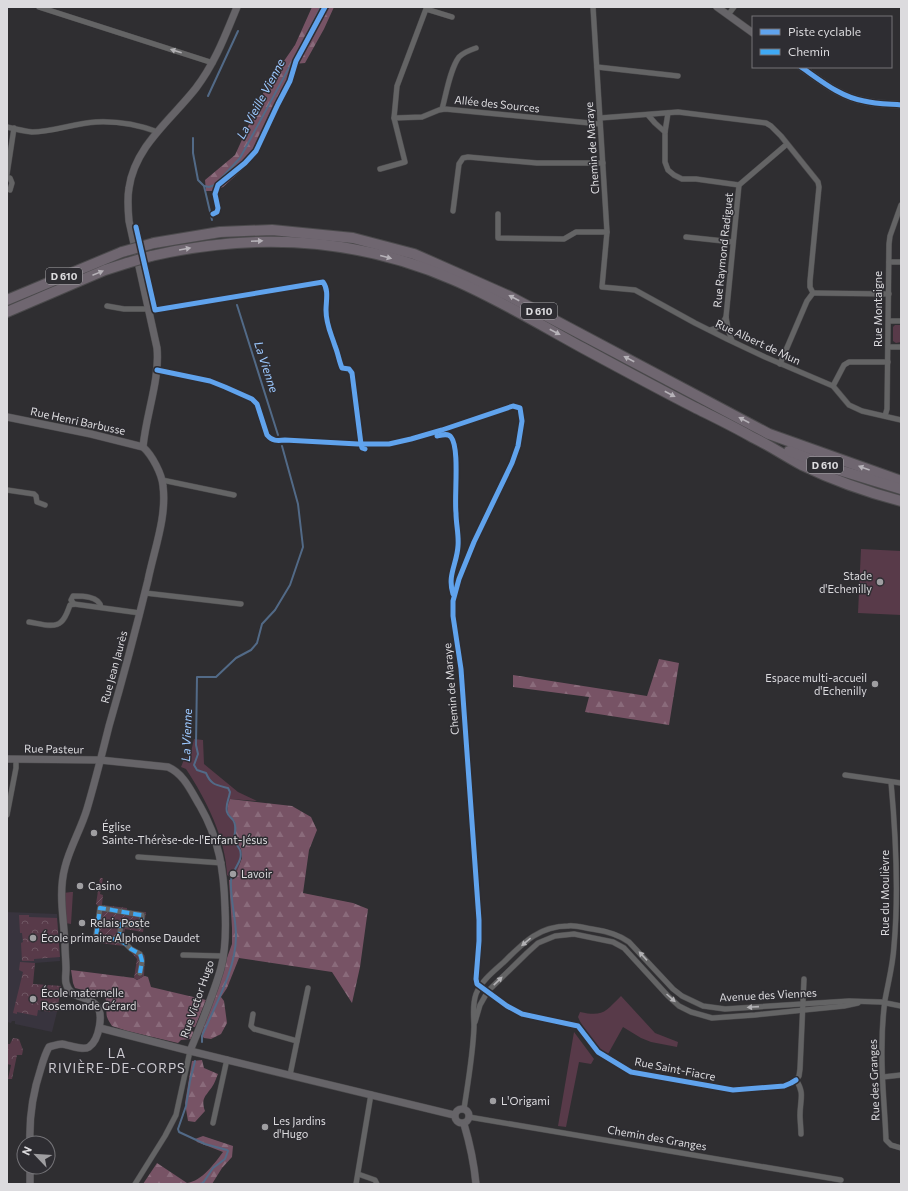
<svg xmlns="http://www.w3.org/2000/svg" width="908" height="1191" viewBox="0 0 908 1191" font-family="Commissioner,sans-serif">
<defs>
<pattern id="forest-firs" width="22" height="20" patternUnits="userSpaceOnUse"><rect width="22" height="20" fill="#775365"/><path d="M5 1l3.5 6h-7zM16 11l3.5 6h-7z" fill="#8a6b7b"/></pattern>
<pattern id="park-crowns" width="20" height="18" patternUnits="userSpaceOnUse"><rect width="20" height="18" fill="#583a49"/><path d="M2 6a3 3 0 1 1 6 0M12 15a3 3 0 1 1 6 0" fill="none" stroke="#6f5663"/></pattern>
<pattern id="garden-furrows" width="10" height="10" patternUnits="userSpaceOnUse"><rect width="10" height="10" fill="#583a49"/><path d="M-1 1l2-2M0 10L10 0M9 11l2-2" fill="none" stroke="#6f5663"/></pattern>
</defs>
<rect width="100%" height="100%" fill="#2f2e31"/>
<path fill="#38343e" d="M7,912L57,914L60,961L35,963L32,984L61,986L57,1012L52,1032L15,1024V1021H12L11,1023L7,1022Z"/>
<g fill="#583a49">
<path d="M895,325H900L901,342L896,343L893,341V327Z"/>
<path d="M861,549L901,551V615L858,613Z"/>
<path d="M194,739L203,740L204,764L238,792L257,801L230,799L228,813C238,824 237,826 235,840C244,854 242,857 237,872L233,870L230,877L227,875C226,839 206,799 186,769L181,767L185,757H188L190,756Z"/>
<path d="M71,892H73L71,924L65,923L63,893Z"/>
<path d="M621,996L655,1033L678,1042L677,1047L651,1042L641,1038L623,1027L608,1054C596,1048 583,1029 578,1017L580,1012C603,1017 605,1012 621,996Z"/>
<path d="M574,1032L594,1059L591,1064L579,1062L566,1127L558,1126Z"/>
</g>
<g fill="url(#forest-firs)">
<path d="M312,7H334L324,29L305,63L294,64L288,82L273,109L253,151L242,170L223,187L215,191H206L205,180L235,155L266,87L295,45Z"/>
<path d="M659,659L679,663L669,725L585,712L589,697L513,687V675L647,696Z"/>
<path d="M230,799L292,806L311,817L317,830L309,850L303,893L353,903L368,909L360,967L352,1003L332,972L239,958L227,988L221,997L224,1001L227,1023L221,1034L211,1039L204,1038L202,1036L201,1029L232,944V928L229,880L234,879L242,858L241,849L235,840L236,831L235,822L228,813V805Z"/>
<path d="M71,970L134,978L137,980L144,976L148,977L151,987L206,1000L195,1027H190L189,1030L194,1032L191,1039L181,1040L178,1043L127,1031L112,1026C110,1023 108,1020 107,1017C105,1010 109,1001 103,995L75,988L73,983Z"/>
<path d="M202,1060L204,1068L218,1074C216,1078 215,1083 212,1087C205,1097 201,1098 205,1111L195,1122L188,1121L185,1103L192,1061Z"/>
<path d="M203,1136L233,1146L232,1157L222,1168L212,1184H143L157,1163L187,1183C202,1181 214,1164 223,1152L197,1142L195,1139Z"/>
</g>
<g fill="url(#park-crowns)">
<path d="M19,915H29V917L57,918L60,957L34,959V961H22L21,943L23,942L22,933H20Z"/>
<path d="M20,962L35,963L33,984L61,986L57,1012L51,1010L50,1012L38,1010L37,1016L17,1012V1014L13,1013L23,972L19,970Z"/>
<path d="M13,1038L19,1039L23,1050L22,1055H17L12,1079H8L11,1065L7,1064V1044H10Z"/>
</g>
<path fill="url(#garden-furrows)" d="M100,878H103L100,894L103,895L102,905L127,908V911L146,912L143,932L125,929L123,940L130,944L132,947L142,952L144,955L145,957L144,976L137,980L134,978L137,959L131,952L124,946L92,942L98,906L96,904Z"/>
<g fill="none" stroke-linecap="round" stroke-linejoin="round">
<g stroke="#526a87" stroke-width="2">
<path d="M208,96L238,31"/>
<path d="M193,138V153L198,180L204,186L212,220"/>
<path d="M204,186L209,187L215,185L240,158L303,42L321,7"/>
<path d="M237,305L278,435"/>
<path d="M202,1042V1036C215,1005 236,970 236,936C236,917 230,900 231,881C231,870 244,862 240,850C238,846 235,843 234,839C235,833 237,825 233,820C231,817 228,816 227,812C225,805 229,799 230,792L228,788C216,785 211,785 206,773L197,770L194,765L198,754L196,745L197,677H216L236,658L251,650L257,643L262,624L275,610L290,585L303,547L298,504L282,446"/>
<path d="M195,1061L190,1081L186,1106L178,1129L179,1132L205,1144L227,1150L228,1151L225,1159L213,1168L203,1183L200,1184"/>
</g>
<g stroke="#4b4a4c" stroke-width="6">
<g id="street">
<path d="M39,7L213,63"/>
<path d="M593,7L607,232L602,287L635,290L695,323L727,339L765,357L833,386L849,405L862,411L901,420"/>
<path d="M728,15L734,7"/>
<path d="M597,67L678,76"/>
<path d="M442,109C446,95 450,69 459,57C464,52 470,50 476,48"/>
<path d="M668,113L665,132V162L668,170L674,175L682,179H696L739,185L787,144"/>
<path d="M648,115L655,123L665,132"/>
<path d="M394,118L422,117L439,110L445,109L600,124"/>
<path d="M600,118L678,112L766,123L771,126L781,136L818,182L819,187L810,281V287L813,293L807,301L780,364"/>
<path d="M7,127C15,129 24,131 32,132C53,132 75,123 96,122C116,121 139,125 158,132"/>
<path d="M380,169L405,162L394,118L397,86L426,9L452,17"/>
<path d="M7,174L14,128"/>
<path d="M7,177L10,178L12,183L10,190L7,189"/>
<path d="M453,211L459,164L463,158L468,157L537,163H603"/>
<path d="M498,214V238L564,239L576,232H607"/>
<path d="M686,237L733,242"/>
<path d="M889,262H901"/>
<path d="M813,293L889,294"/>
<path d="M107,306L124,309H148"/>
<path d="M889,321H901"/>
<path d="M710,330C719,328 722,325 726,317"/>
<path d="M732,341L728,329L726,317L739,185"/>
<path d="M888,347H901"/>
<path d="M157,370L210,381L225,387L252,399L257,404L267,435C272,441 277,441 285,440L358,444H389L411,439L442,430L513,406L520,408L522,421L518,446L512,463L474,542L459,579L453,601V616L461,669L479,920V941L476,979L477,984L507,1006L522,1014L578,1026L598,1052L631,1072L733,1090L784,1086L791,1083L796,1080"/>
<path d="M833,386L844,365L849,362H888"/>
<path d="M885,416L887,409L889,244L890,236L901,205"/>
<path d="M162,480L234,495"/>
<path d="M7,490L34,494L36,496L37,502L45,505"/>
<path d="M145,593L241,604"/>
<path d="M74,604L71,600L73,596C82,596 99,596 101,607"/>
<path d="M29,622C38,623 54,629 61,622C66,618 68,610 70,605L74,604L140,613"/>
<path d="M845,775L901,783"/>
<path d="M891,782C896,837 899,892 894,946C893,965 888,983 885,1000C883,1015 882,1031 882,1046C881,1077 885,1109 886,1140L891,1145L901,1148"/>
<path d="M7,815L16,768V759"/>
<path d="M138,857L222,863"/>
<path d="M119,940L121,924L141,926L142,915C127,913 114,910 100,908L96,937L119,940L126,944L131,949L140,954L141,957L142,961L140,973"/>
<path d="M183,955L223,956"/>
<path d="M253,1014L251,1026L254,1029L297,1041"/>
<path d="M475,1022L480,1005L488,991L527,953L538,943L555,936L574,934L613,942L624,948L668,996L679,1006L691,1012L712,1018L755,1015L844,1006L858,1003"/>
<path d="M290,1075L308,988"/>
<path d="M883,1077L901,1075"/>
<path d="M464,1109C468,1082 473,1054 474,1027C474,1016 472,1005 476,994C481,981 494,971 504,962C523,943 539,926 568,926C576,925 584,928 592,929C606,931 618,934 629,942L673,989L682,996L703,1006L725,1009L849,1001L881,1002L901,1006"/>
<path d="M469,1117L841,1180"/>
<path d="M213,1123L227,1059"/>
<path d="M801,1134C801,1128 800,1121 800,1115C800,1100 805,1093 796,1080L799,1076L800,1069L804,979"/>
<path d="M358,1174L375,1180L377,1184"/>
<path d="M135,1184L165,1136L176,1115L190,1051"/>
<path d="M356,1184L371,1094"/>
</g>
</g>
<g stroke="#4b4a4c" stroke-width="8">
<g id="secondary">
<path d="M717,7L753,33"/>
<path d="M801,67C820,80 840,97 864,101C876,104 889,104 901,105"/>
<path d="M7,417L91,434L143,447C152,455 162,474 163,486C167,517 154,550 148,580C136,629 123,678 109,726C102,754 95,782 87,809C81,829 70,847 65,867C58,893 64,919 65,945C65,953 66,961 66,969C66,974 65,979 66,983C70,999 85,995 95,1004C105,1012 99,1040 89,1047C83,1051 69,1045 62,1044C58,1044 53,1046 49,1047C45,1054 43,1061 41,1068C33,1092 29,1117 30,1143"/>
<path d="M143,447C146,414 160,380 157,348L129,221C128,210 127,199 129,188C135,146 171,120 196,88C215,63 225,36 237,7"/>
<path d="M7,759L100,760L168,767C184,774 191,791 200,806C219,839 224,870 225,908C226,928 226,949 221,968C213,996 201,1024 190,1051"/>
<path d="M100,1028L190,1051L454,1115"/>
<circle cx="462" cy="1116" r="7"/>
<path d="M464,1124C470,1144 474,1163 476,1184"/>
<path d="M30,1184V1167"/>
</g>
</g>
<g stroke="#4b4a4c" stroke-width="12">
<g id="highway">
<path d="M154,243L220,232L272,230L353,238L414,254L509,296L769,434L901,481"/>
<path d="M151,256C254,232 356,237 454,280C498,299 541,325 583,348C620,368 657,388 694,407C714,417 733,426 752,437C769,445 785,456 802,465C833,480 867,492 901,501"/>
<path d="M7,300L122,252"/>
<path d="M7,312L105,270L127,263"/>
<path d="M789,451L839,470L901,489"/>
</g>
</g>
<use href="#street" stroke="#646465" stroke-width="5"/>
<use href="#secondary" stroke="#666468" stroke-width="7"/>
<use href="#highway" stroke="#6f6670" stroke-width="10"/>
<g stroke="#4b4a4c" stroke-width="12" stroke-linecap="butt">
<g id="highway-bridge">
<path d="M122,252L154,243"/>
<path d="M127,263L151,256"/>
</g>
</g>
<use href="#highway-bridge" stroke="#6f6670" stroke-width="10"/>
<path stroke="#3fa9f5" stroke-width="4" stroke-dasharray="8 4" stroke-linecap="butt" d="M119,940L121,924L141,926L142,915C127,913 114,910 100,908L96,937L119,940L126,944L131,949L140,954L141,957L142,961L140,973"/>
<g stroke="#2e2d32" stroke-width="8">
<g id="cycleway">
<path d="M801,67C820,80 840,97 864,101C876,104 889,104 901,105"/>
<path d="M213,214L217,212L218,208L215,194L218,185L245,163L256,151L278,104L290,81L296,61L325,7"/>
<path d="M136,227L155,310L323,282C329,290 326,301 326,310C326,325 331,333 335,346C338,353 339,361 342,368L349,369L352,373L361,444L362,448L365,449"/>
<path d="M157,370L210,381L225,387L252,399L257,404L267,435C272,441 277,441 285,440L358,444H389L411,439L442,430L513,406L520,408L522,421L518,446L512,463L474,542L459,579L453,601V616L461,669L479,920V941L476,979L477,984L507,1006L522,1014L578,1026L598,1052L631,1072L733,1090L784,1086L791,1083L796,1080"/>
<path d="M437,436C442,435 448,433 451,437C460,448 454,497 456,513C456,524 459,535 458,546C457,564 447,575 453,594"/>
</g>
</g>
<use href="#cycleway" stroke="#60a3ed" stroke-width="5"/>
</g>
<defs><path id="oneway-solid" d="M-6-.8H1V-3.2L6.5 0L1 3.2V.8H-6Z"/></defs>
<g fill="#b2b1b4">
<use href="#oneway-solid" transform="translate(176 51) rotate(-162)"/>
<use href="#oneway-solid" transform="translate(526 942) rotate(140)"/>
<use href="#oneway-solid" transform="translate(643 956) rotate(-133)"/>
<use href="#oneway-solid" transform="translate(498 981) rotate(-44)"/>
<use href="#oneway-solid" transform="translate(671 998) rotate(42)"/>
<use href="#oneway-solid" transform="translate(753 1007) rotate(176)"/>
</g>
<g fill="#b6b2b8">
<use href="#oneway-solid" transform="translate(257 241) rotate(-2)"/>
<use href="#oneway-solid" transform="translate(185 249) rotate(-10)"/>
<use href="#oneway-solid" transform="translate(386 257) rotate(15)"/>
<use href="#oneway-solid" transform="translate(98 273) rotate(-22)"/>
<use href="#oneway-solid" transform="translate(514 298) rotate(-152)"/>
<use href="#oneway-solid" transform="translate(555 332) rotate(28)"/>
<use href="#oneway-solid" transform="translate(629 359) rotate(-152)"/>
<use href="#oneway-solid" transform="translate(670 394) rotate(28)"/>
<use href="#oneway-solid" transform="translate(744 420) rotate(-152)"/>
<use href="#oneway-solid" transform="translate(864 468) rotate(-160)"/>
</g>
<g fill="#9f9ea1" stroke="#2e2d32" stroke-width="1.5">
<circle cx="880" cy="582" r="4"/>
<circle cx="875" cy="684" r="4"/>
<circle cx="94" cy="833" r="4"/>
<circle cx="233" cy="874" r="4"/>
<circle cx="80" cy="886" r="4"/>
<circle cx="82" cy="923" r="4"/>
<circle cx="33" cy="938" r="4"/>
<circle cx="33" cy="999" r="4"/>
<circle cx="493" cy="1101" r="4"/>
<circle cx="265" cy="1127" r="4"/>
</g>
<g text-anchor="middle" stroke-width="3" stroke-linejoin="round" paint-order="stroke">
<g fill="#2e2d32" stroke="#a8a7aa" stroke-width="1">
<rect x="46" y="268" width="36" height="16" rx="3"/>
<rect x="521" y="303" width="36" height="16" rx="3"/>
<rect x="807" y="457" width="36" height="16" rx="3"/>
</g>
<g font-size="10" font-weight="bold" fill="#dcdbde">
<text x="64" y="280">D 610</text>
<text x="539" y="315">D 610</text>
<text x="825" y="469">D 610</text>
</g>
<g font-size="11" fill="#dcdbde" stroke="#2e2d32">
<text transform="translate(497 104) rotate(6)" y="4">Allée des Sources</text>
<text transform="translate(592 148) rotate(-94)" y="4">Chemin de Maraye</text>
<text transform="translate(723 250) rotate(-84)" y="4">Rue Raymond Radiguet</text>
<text transform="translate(878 309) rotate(-90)" y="4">Rue Montaigne</text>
<text transform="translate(758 342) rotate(25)" y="4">Rue Albert de Mun</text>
<text transform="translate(78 421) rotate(12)" y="4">Rue Henri Barbusse</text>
<text transform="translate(114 667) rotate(-75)" y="4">Rue Jean Jaurès</text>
<text transform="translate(451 689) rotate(-95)" y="4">Chemin de Maraye</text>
<text transform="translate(54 749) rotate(1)" y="4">Rue Pasteur</text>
<text transform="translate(885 893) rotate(-90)" y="4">Rue du Moulièvre</text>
<text transform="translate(768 995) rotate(-3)" y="4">Avenue des Viennes</text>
<text transform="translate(197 999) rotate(-71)" y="4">Rue Victor Hugo</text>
<text transform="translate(675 1069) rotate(11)" y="4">Rue Saint-Fiacre</text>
<text transform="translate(874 1080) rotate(-92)" y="4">Rue des Granges</text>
<text transform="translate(657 1138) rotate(10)" y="4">Chemin des Granges</text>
</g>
<g font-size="11" fill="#dcdbde" stroke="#2e2d32" text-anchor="start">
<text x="872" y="580" text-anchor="end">Stade<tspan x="872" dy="13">d'Echenilly</tspan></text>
<text x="867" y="682" text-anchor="end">Espace multi-accueil<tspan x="867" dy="13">d'Echenilly</tspan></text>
<text x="102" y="831">Église<tspan x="102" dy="13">Sainte-Thérèse-de-l'Enfant-Jésus</tspan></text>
<text x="241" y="878">Lavoir</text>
<text x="88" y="890">Casino</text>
<text x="90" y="927">Relais Poste</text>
<text x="41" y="942">École primaire Alphonse Daudet</text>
<text x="41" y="997">École maternelle<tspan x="41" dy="13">Rosemonde Gérard</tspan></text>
<text x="501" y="1105">L'Origami</text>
<text x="273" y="1125">Les Jardins<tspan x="273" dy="13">d'Hugo</tspan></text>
</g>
<g font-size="12" font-style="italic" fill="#9cc9ff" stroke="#2e2d32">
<text transform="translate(261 99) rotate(-62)" y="4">La Vieille Vienne</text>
<text transform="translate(266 367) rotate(72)" y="4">La Vienne</text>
<text transform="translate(187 735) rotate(-88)" y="4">La Vienne</text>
</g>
<g font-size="13" letter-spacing="1" fill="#cccad0" stroke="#2e2d32">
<text x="117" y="1058">LA<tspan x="117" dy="15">RIVIÈRE-DE-CORPS</tspan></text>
</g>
</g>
<rect width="908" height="1191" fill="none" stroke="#dcdbde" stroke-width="16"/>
<rect x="752" y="16" width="140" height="52" fill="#2e2d32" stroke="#747377"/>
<rect x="760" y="29" width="20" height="6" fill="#60a3ed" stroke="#747377"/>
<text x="788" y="36" font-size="12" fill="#dcdbde">Piste cyclable</text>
<rect x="760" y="49" width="20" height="6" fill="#3fa9f5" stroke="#747377"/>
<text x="788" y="56" font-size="12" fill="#dcdbde">Chemin</text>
<g transform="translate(36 1155) rotate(295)"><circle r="19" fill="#2e2d32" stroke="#747377"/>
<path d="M0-3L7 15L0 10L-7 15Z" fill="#9f9ea1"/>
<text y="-6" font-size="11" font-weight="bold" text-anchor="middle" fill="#dcdbde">N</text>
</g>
</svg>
